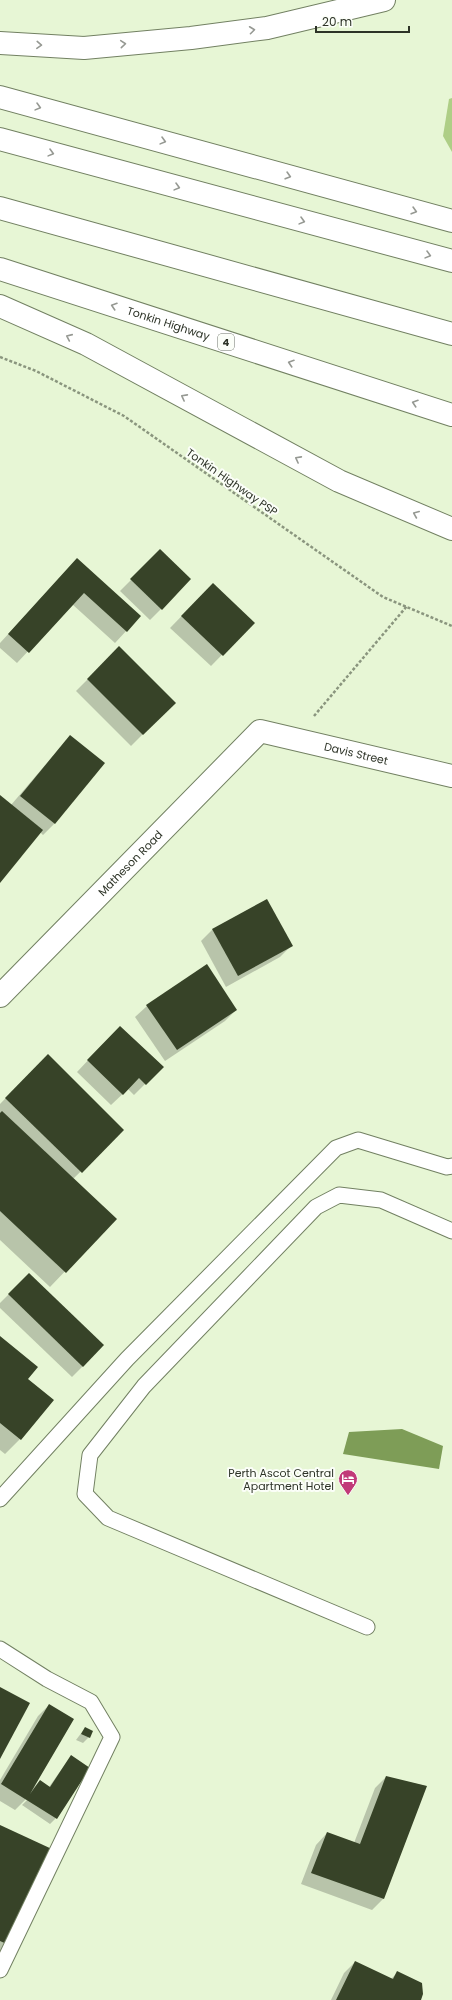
<svg xmlns="http://www.w3.org/2000/svg" width="452" height="2000" viewBox="0 0 452 2000" font-family="Poppins,sans-serif">
<rect width="100%" height="100%" fill="#e7f6d5"/>
<path fill="#aece86" d="M452,98V152L443,136L449,99Z"/>
<path fill="#7e9d57" d="M402,1429L443,1446L439,1469L343,1454L349,1432Z"/>
<g fill="#0003">
<path d="M160,551L161,609L150,620L120,591Z"/>
<path d="M66,571L140,616L115,643L72,604L17,663L0,648V643Z"/>
<path d="M201,596L253,623L211,666L170,628Z"/>
<path d="M119,648L174,703L131,746L76,691Z"/>
<path d="M70,736L104,763L54,824L43,835L40,832L0,882V796L11,805Z"/>
<path d="M266,900L291,946L280,957L226,987L201,941L212,930Z"/>
<path d="M206,966L236,1010L225,1021L165,1061L135,1017L147,1006Z"/>
<path d="M109,1038L162,1067L134,1095L128,1089L111,1105L77,1072Z"/>
<path d="M33,1070L123,1130L73,1179L115,1219L50,1287L0,1240V1104Z"/>
<path d="M29,1274L83,1366L72,1377L0,1308V1303Z"/>
<path d="M0,1337L27,1379L52,1400L20,1439L5,1454L0,1450Z"/>
<path d="M49,1705L33,1788L40,1781L49,1787L71,1756L56,1818L50,1824L22,1805L29,1798H27L15,1810L0,1801V1780L38,1716Z"/>
<path d="M85,1728L89,1737L83,1743L76,1740Z"/>
<path d="M386,1777L426,1786L383,1899L372,1910L301,1884L316,1845L327,1833L354,1843L375,1788Z"/>
<path d="M0,1826L52,1851L0,1953Z"/>
<path d="M355,1962L391,1979L398,1972L420,2000H331L344,1973Z"/>
</g>
<g fill="#374328">
<path d="M160,549L191,579L162,610L130,579Z"/>
<path d="M77,558L141,616L127,632L84,593L29,653L8,634Z"/>
<path d="M213,583L255,623L223,656L181,616Z"/>
<path d="M119,646L176,703L143,735L87,679Z"/>
<path d="M70,735L105,763L55,824L20,796Z"/>
<path d="M0,795L43,830L0,883Z"/>
<path d="M267,899L293,946L238,976L212,929Z"/>
<path d="M207,964L237,1010L177,1050L146,1005Z"/>
<path d="M120,1026L164,1067L146,1085L139,1078L123,1095L87,1060Z"/>
<path d="M48,1054L124,1130L82,1173L5,1098Z"/>
<path d="M2,1111L117,1219L66,1273L0,1211V1113Z"/>
<path d="M29,1273L104,1345L83,1367L8,1294Z"/>
<path d="M0,1336L38,1367L28,1379L54,1400L21,1440L0,1423Z"/>
<path d="M0,1687L30,1703L0,1759Z"/>
<path d="M49,1704L74,1719L30,1794L40,1780L50,1787L71,1755L90,1768L57,1819L1,1784Z"/>
<path d="M85,1727L93,1731L90,1738L81,1734Z"/>
<path d="M386,1776L427,1786L384,1899L311,1873L327,1832L360,1844Z"/>
<path d="M0,1825L54,1850L9,1945L0,1941Z"/>
<path d="M355,1961L393,1979L397,1971L422,1983L423,1994L421,2000H336Z"/>
</g>
<g fill="none" stroke-linecap="round" stroke-linejoin="round">
<g stroke="#728062" stroke-width="17">
<g id="lane">
<path d="M0,1499L127,1359L336,1148L358,1140L447,1167L452,1166"/>
<path d="M367,1627L108,1518L85,1494L90,1455L144,1386L316,1207L339,1195L381,1200L452,1231"/>
<path d="M0,1649L47,1679L91,1702L112,1737L0,1970"/>
</g>
</g>
<g stroke="#728062" stroke-width="24">
<g id="street">
<path id="s1" d="M0,996L260,731L452,776"/>
</g>
</g>
<g stroke="#728062" stroke-width="24">
<g id="highway">
<path d="M0,43L84,48L191,38L267,28L384,0"/>
<path d="M0,97L452,221"/>
<path d="M0,139L452,261"/>
<path d="M0,208L452,334"/>
<path id="s2" d="M0,269L452,415"/>
<path d="M0,306L86,344L339,481L452,529"/>
</g>
</g>
<g stroke="#8a957e" stroke-width="2.5" stroke-dasharray="3 2" stroke-linecap="butt">
<path d="M0,357L36,371L124,416L383,597L452,626"/>
<path d="M314,716L407,606"/>
</g>
<use href="#lane" stroke="#fff" stroke-width="15"/>
<use href="#street" stroke="#fff" stroke-width="22"/>
<use href="#highway" stroke="#fff" stroke-width="22"/>
</g>
<defs><path id="oneway-chevron" d="M-2-3.5L2.5 0L-2 3.5" fill="none" stroke-width="1.6" stroke-linecap="round" stroke-linejoin="round"/></defs>
<g stroke="#969993">
<use href="#oneway-chevron" transform="translate(252 30) rotate(-7)"/>
<use href="#oneway-chevron" transform="translate(123 44) rotate(-5)"/>
<use href="#oneway-chevron" transform="translate(39 45) rotate(3)"/>
<use href="#oneway-chevron" transform="translate(38 107) rotate(15)"/>
<use href="#oneway-chevron" transform="translate(163 141) rotate(15)"/>
<use href="#oneway-chevron" transform="translate(51 153) rotate(15)"/>
<use href="#oneway-chevron" transform="translate(288 176) rotate(16)"/>
<use href="#oneway-chevron" transform="translate(177 187) rotate(15)"/>
<use href="#oneway-chevron" transform="translate(414 211) rotate(16)"/>
<use href="#oneway-chevron" transform="translate(302 221) rotate(15)"/>
<use href="#oneway-chevron" transform="translate(428 255) rotate(15)"/>
<use href="#oneway-chevron" transform="translate(114 306) rotate(-162)"/>
<use href="#oneway-chevron" transform="translate(69 337) rotate(-156)"/>
<use href="#oneway-chevron" transform="translate(291 363) rotate(-162)"/>
<use href="#oneway-chevron" transform="translate(184 397) rotate(-152)"/>
<use href="#oneway-chevron" transform="translate(415 403) rotate(-162)"/>
<use href="#oneway-chevron" transform="translate(298 459) rotate(-152)"/>
<use href="#oneway-chevron" transform="translate(416 514) rotate(-157)"/>
</g>
<defs>
<g id="hotel-pin" transform="scale(1)"><path d="M0 17L-7.5 6A9.5 9.5 0 1 1 7.5 6Z" fill="#c13a79" stroke="#fbfef8"/><path d="M-6-4.5h1.5V1H6V5H4.5V3h-9V5H-6ZM-4 0a1.8 1.8 0 1 1 3.6 0ZM.5 0V-2.5h3Q6-2.5 6 0Z" fill="#fff"/></g>
</defs>
<g fill-rule="evenodd">
<use href="#hotel-pin" x="348" y="1479"/>
</g>
<g text-anchor="middle" stroke-width="4" stroke-linejoin="round" paint-order="stroke">
<rect fill="#fbfef8" stroke="#6b7066" stroke-width="1" x="218" y="334" width="16" height="16" rx="3"/>
<g font-size="10" font-weight="bold" fill="#2d3327">
<text x="226" y="346">4</text>
</g>
<g font-size="11" fill="#2d3327" stroke="#fbfef8">
<text dy="4" stroke="none"><textPath href="#s2" startOffset="177">Tonkin Highway</textPath></text>
<text transform="translate(232 482) rotate(35)" y="4">Tonkin Highway PSP</text>
<text dy="4" stroke="none"><textPath href="#s1" startOffset="470">Davis Street</textPath></text>
<text dy="4" stroke="none"><textPath href="#s1" startOffset="186">Matheson Road</textPath></text>
</g>
<g font-size="11" fill="#2d3327" stroke="#fbfef8" text-anchor="end">
<text x="334" y="1477">Perth Ascot Central<tspan x="334" dy="13">Apartment Hotel</tspan></text>
</g>
</g>
<path d="M316 26v6h93v-6" fill="none" stroke="#2d3327" stroke-width="2"/>
<text x="322" y="26" font-size="12" fill="#2d3327" stroke="#fbfef8" stroke-width="3" paint-order="stroke">20 m</text>
</svg>
